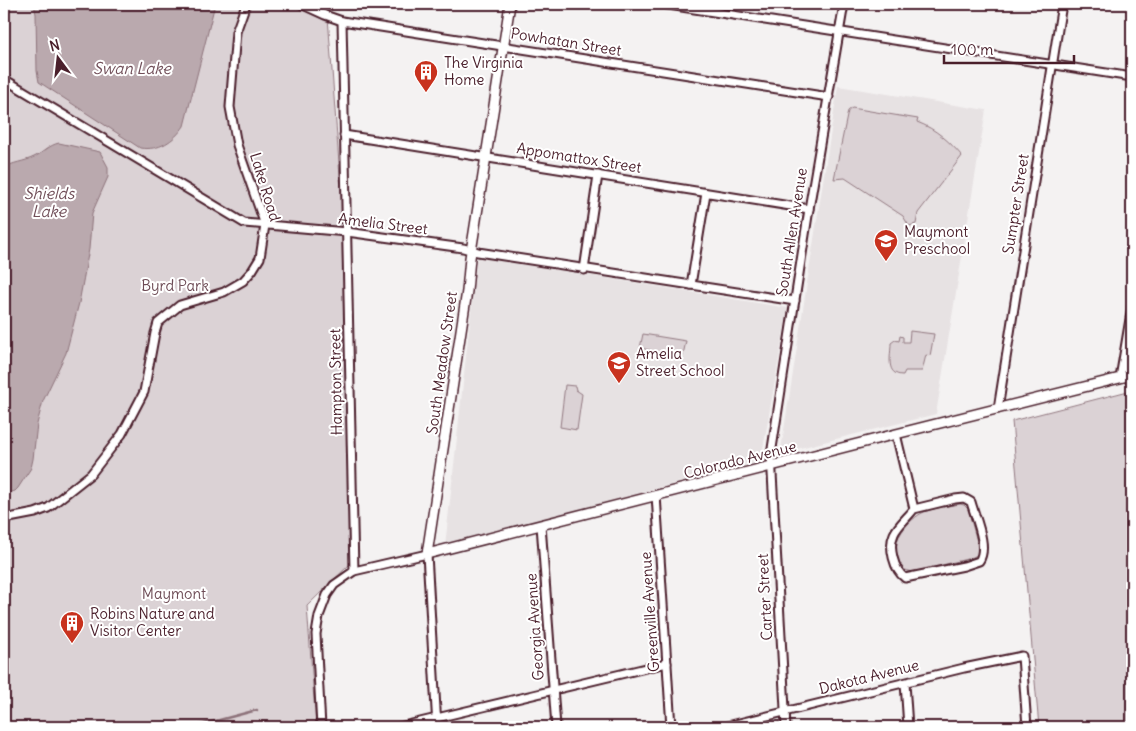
<svg xmlns="http://www.w3.org/2000/svg" width="1136" height="731" viewBox="0 0 1136 731" font-family="Delius,sans-serif">
<rect width="100%" height="100%" fill="#f4f2f2"/>
<filter id="ink" filterUnits="userSpaceOnUse"><feTurbulence type="fractalNoise" baseFrequency=".02" numOctaves="2"/><feDisplacementMap in="SourceGraphic" scale="10" xChannelSelector="R" yChannelSelector="G"/><feConvolveMatrix kernelMatrix="1 2 1 2 8 2 1 2 1" color-interpolation-filters="sRGB"/></filter>
<g filter="url(#ink)">
<g fill="#e7e2e3">
<path d="M838,86L986,110L936,414L784,452L781,449Z"/>
<path d="M477,257L788,308L761,460L445,546Z"/>
</g>
<g fill="#dbd2d5" stroke="#927880">
<path d="M4,4H327L344,230L353,561L307,606L316,727H4Z"/>
<path d="M852,108L918,119L917,122C936,129 949,141 962,156L918,213L916,224L909,226L903,216L845,178L834,179L848,111Z"/>
<path d="M910,331L934,334L930,356L926,355L922,371H905L903,375C885,375 891,356 891,343L895,340L899,341L900,336L903,337V342H909Z"/>
<path d="M643,334L686,341L683,355L668,352L667,354L640,348Z"/>
<path d="M565,385L575,386L576,390L582,394L577,430L560,427Z"/>
<path d="M1132,390V727H1039L1012,421Z"/>
<path d="M960,504L964,505L968,509L979,549L977,555L971,558L913,572C910,571 908,571 905,570C895,565 894,543 900,535C904,527 914,517 922,513C933,508 948,506 960,504Z"/>
</g>
<g fill="#baa9ae" stroke="#8d727a">
<path d="M34,4H215L184,126C174,141 159,151 140,148L39,82L37,71L36,14Z"/>
<path d="M59,143L100,152L108,167V177L92,213L89,249L79,303L66,353L43,401L37,424L33,459L31,468L18,488L15,491L4,494V168C13,162 24,162 34,157C43,153 49,145 59,143Z"/>
</g>
<g fill="none" stroke-linecap="round" stroke-linejoin="round">
<path stroke="#8d727a" stroke-width="2.5" d="M193,727L257,710"/>
<g stroke="#4a1f2b" stroke-width="11">
<g id="minor">
<path d="M301,4L325,15L342,21L829,97"/>
<path d="M662,4L1132,77"/>
<path d="M342,21L354,571"/>
<path d="M4,79L244,223L347,232L463,248L478,252L795,301"/>
<path d="M344,135L809,209"/>
<path d="M584,270L598,175"/>
<path d="M691,285L706,193"/>
<path d="M1120,378L1132,307"/>
<path d="M998,409L1062,4"/>
<path d="M896,434L914,509C908,517 898,525 894,534C888,547 894,570 905,578L964,566L979,561C989,547 975,517 971,502L964,498L955,499L914,509"/>
<path d="M656,495L671,727"/>
<path d="M4,519L35,513L48,508L91,474L122,434L144,392L155,333L158,323L180,305L224,292L243,281L252,271L260,258L265,225L237,145L230,107L236,32L246,4"/>
<path d="M541,525L556,727"/>
<path d="M905,683L908,727"/>
<path d="M321,727L316,634L319,616L327,595L334,585L354,571L427,554L437,727"/>
<path d="M399,727L667,663"/>
<path d="M723,727L964,668L1022,656L1027,727"/>
<path d="M786,727L771,455L809,209L844,4"/>
</g>
</g>
<g stroke="#4a1f2b" stroke-width="12">
<path id="tertiary" d="M510,4L470,258L467,291L427,554L896,434L1132,375"/>
</g>
<use href="#minor" stroke="#fff" stroke-width="7"/>
<use href="#tertiary" stroke="#fff" stroke-width="9"/>
</g>
</g>
<defs>
<g id="building-pin" transform="scale(1.25)"><path d="M0 17L-7.5 6A9.5 9.5 0 1 1 7.5 6Z" fill="#c8321e" stroke="#fff"/><path d="M-4-6H4V6H1V3H-1V6H-4ZM-2.5-4.3h1.7v1.8h-1.7ZM.8-4.3h1.7v1.8H.8ZM-2.5-1h1.7V.8h-1.7ZM.8-1h1.7V.8H.8Z" fill="#fff"/></g>
<g id="school-pin" transform="scale(1.25)"><path d="M0 17L-7.5 6A9.5 9.5 0 1 1 7.5 6Z" fill="#c8321e" stroke="#fff"/><path d="M0-5L7-2L0 1L-7-2ZM-4 1L0 2.5L4 1V4Q0 6-4 4Z" fill="#fff"/></g>
</defs>
<g fill-rule="evenodd">
<use href="#building-pin" x="426" y="72"/>
<use href="#school-pin" x="886" y="241"/>
<use href="#school-pin" x="619" y="363"/>
<use href="#building-pin" x="72" y="623"/>
</g>
<g text-anchor="middle" stroke-width="4" stroke-linejoin="round" paint-order="stroke">
<g font-size="15" fill="#4a1f2b" stroke="#fff">
<text transform="translate(566 42) rotate(9)" y="5">Powhatan Street</text>
<text transform="translate(579 158) rotate(9)" y="5">Appomattox Street</text>
<text transform="translate(265 187) rotate(73)" y="5">Lake Road</text>
<text transform="translate(1016 204) rotate(-81)" y="5">Sumpter Street</text>
<text transform="translate(383 224) rotate(7)" y="5">Amelia Street</text>
<text transform="translate(792 232) rotate(-81)" y="5">South Allen Avenue</text>
<text transform="translate(442 363) rotate(-82)" y="5">South Meadow Street</text>
<text transform="translate(336 382) rotate(-91)" y="5">Hampton Street</text>
<text transform="translate(740 460) rotate(-14)" y="5">Colorado Avenue</text>
<text transform="translate(765 597) rotate(-93)" y="5">Carter Street</text>
<text transform="translate(650 612) rotate(-94)" y="5">Greenville Avenue</text>
<text transform="translate(535 627) rotate(-94)" y="5">Georgia Avenue</text>
<text transform="translate(869 677) rotate(-14)" y="5">Dakota Avenue</text>
</g>
<g font-size="15" fill="#4a1f2b" stroke="#fff" text-anchor="start">
<text x="444" y="68">The Virginia<tspan x="444" dy="17">Home</tspan></text>
<text x="904" y="237">Maymont<tspan x="904" dy="17">Preschool</tspan></text>
<text x="636" y="359">Amelia<tspan x="636" dy="17">Street School</tspan></text>
<text x="90" y="619">Robins Nature and<tspan x="90" dy="17">Visitor Center</tspan></text>
</g>
<g font-size="15" fill="#6e4c56" stroke="#fff">
<text x="175" y="291">Byrd Park</text>
<text x="174" y="599">Maymont</text>
</g>
<g font-size="16" font-style="italic" fill="#714f59" stroke="#fff">
<text x="132" y="74">Swan Lake</text>
<text x="49" y="199">Shields<tspan x="49" dy="18">Lake</tspan></text>
</g>
</g>
<rect width="1136" height="731" fill="none" stroke="#fff" stroke-width="20"/>
<rect x="10" y="10" width="1116" height="711" fill="none" stroke="#4a1f2b" stroke-width="2" filter="url(#ink)"/>
<g transform="translate(58 58) rotate(345)" stroke="#ffffff" stroke-width="4" paint-order="stroke">
<path d="M0-4L9 19L0 12L-9 19Z" fill="#4a1f2b"/>
<text y="-8" font-size="14" font-weight="bold" text-anchor="middle" fill="#4a1f2b">N</text>
</g>
<path d="M944 55v8h130v-8" fill="none" stroke="#4a1f2b" stroke-width="2.5"/>
<text x="951" y="55" font-size="15" fill="#4a1f2b" stroke="#ffffff" stroke-width="4" paint-order="stroke">100 m</text>
</svg>
